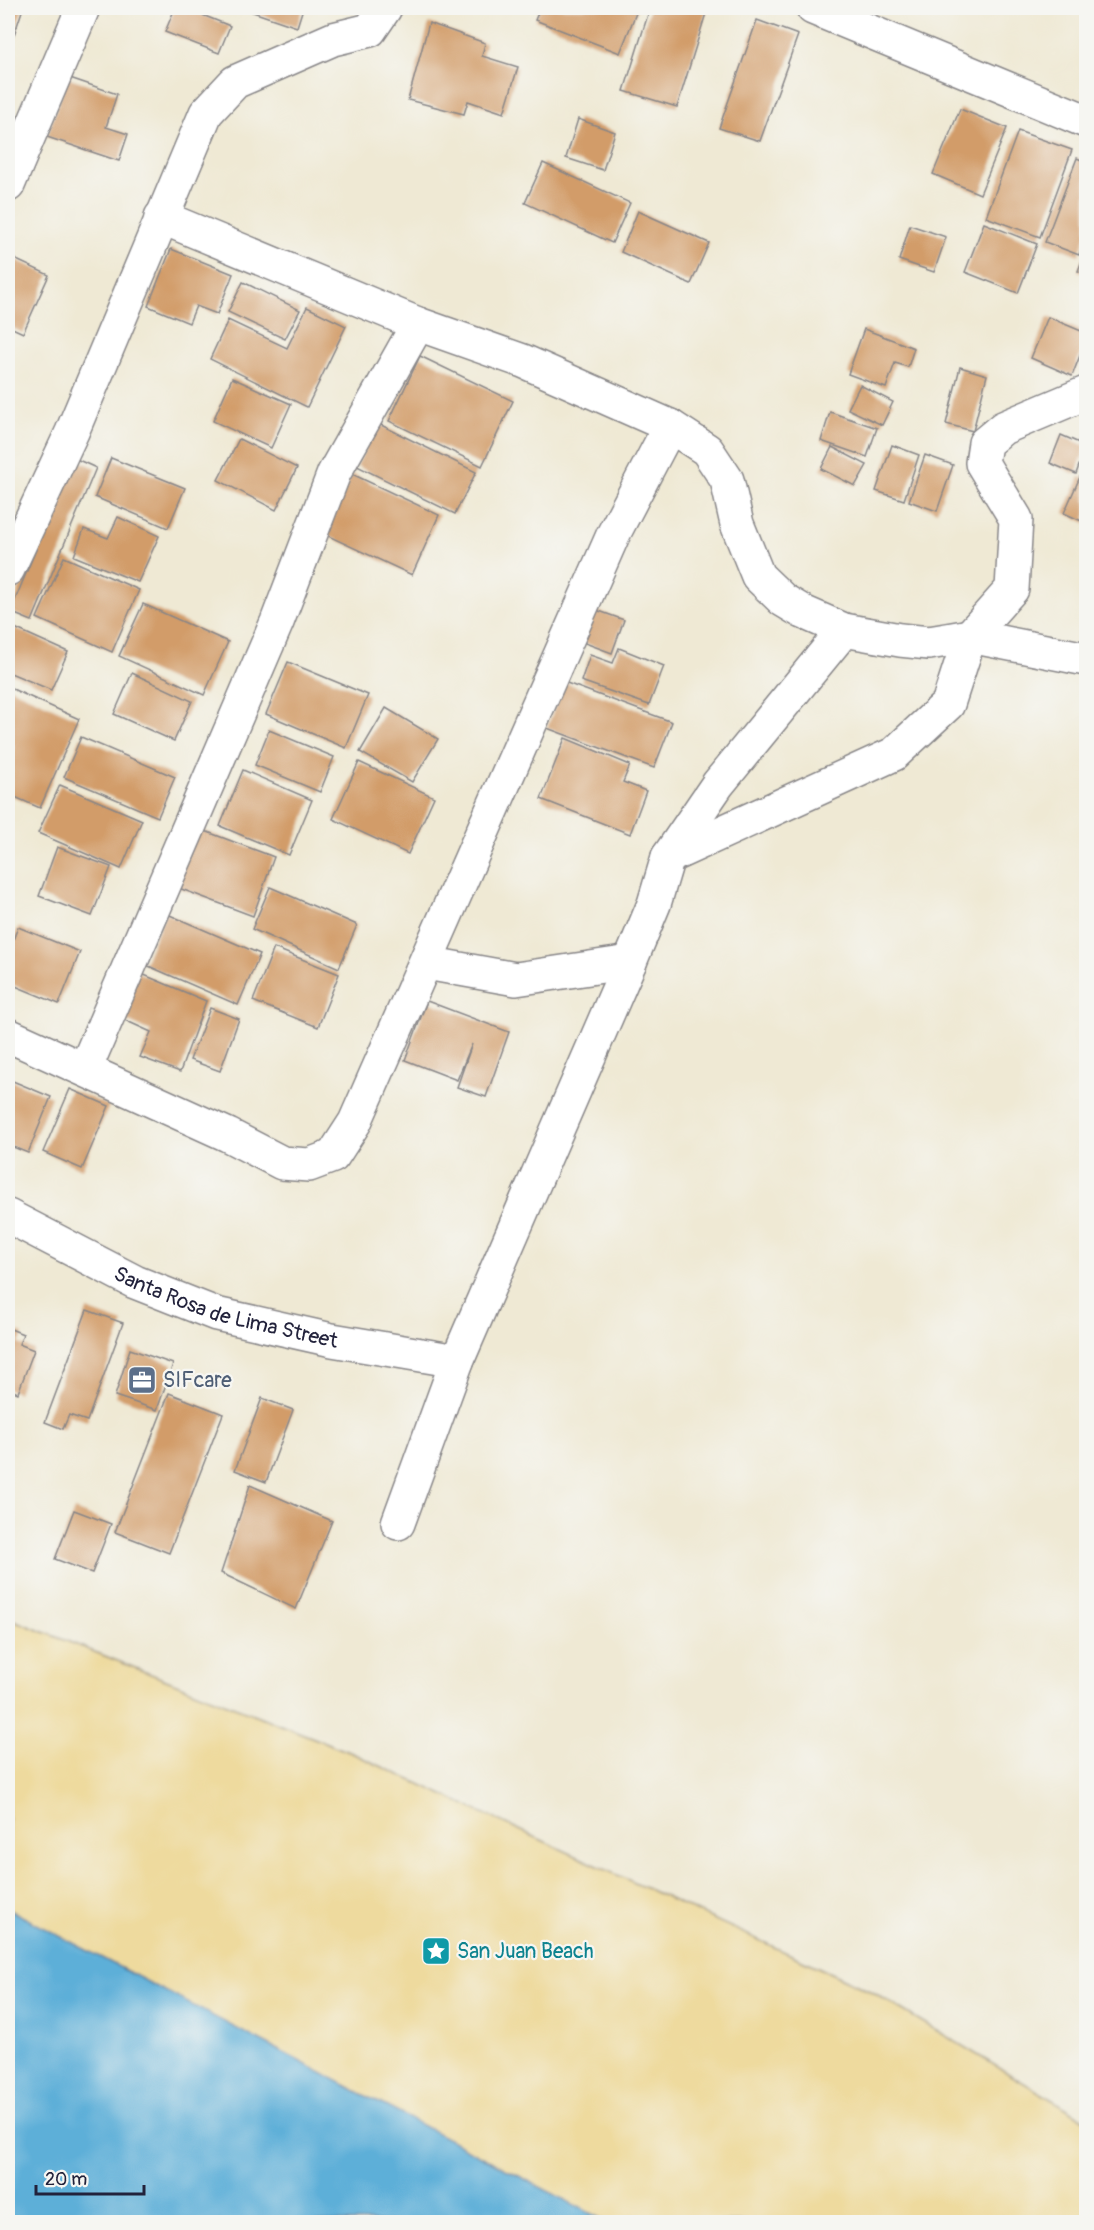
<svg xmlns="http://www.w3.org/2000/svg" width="1094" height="2230" viewBox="0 0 1094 2230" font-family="Pangolin,sans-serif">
<rect width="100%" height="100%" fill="#f6f6f2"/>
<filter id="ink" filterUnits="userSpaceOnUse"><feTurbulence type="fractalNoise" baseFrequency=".0167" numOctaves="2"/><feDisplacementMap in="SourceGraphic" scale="12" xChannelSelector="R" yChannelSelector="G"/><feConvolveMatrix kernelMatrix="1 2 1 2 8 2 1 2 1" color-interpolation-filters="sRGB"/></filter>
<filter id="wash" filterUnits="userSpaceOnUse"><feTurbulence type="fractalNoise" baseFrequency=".008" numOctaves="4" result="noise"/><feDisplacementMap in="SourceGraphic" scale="24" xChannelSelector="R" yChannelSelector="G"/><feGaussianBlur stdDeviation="1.35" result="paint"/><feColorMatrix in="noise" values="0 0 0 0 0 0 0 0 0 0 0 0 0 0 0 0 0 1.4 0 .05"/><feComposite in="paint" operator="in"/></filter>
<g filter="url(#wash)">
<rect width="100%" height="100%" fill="#efe9d4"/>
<path fill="#eeda9e" stroke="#887e6c" stroke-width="1.5" d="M8,1618L352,1753L874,1993L1086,2120V2222H607L8,1909Z"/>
<path fill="#5dafd8" stroke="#40688a" stroke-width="1.5" d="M8,1909L607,2222H8Z"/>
<g id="blocks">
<g fill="#d29c69">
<path d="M8,8H23L13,38L8,36Z"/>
<path d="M175,8H185L230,26L219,53L165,32Z"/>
<path d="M251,8H303L297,27L250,11Z"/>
<path d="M540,8H638L620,53L535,20Z"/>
<path d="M650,8L707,10L677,107L624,91Z"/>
<path d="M757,20L798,35L760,141L719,128Z"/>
<path d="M429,23L485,43L482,56L518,67L504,113L468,101L464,114L408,100Z"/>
<path d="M67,77L117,94L106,127L128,134L119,161L47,137Z"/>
<path d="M960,109L1007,128L980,194L933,174Z"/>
<path d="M578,119L615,132L603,170L566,158Z"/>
<path d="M1018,131L1072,150L1040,237L986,217Z"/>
<path d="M1077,158L1086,162V235L1079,255L1045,242Z"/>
<path d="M543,163L630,203L612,243L525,203Z"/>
<path d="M638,211L709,243L691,284L621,252Z"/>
<path d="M984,223L1037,244L1018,293L965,272Z"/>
<path d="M910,225L946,237L934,272L899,260Z"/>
<path d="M171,249L233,274L217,314L196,306L189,323L148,306Z"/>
<path d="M1086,250V274L1078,271Z"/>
<path d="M8,256L49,275L23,333L8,326Z"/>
<path d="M243,282L300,310L285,339L228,312Z"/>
<path d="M307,307L346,326L307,407L210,359L228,320L287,348Z"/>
<path d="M1048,317L1086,333V340L1072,376L1031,358Z"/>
<path d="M864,329L914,348L908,367L895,363L886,388L848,374Z"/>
<path d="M420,356L513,401L482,466L389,421Z"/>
<path d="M960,367L987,375L973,431L946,424Z"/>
<path d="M232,378L291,404L271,448L213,421Z"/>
<path d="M860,385L893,402L882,425L848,409Z"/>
<path d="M830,412L877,428L867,457L821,441Z"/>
<path d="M377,423L476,472L455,514L357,466Z"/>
<path d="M1061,435L1086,446L1076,474L1050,463Z"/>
<path d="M239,439L297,468L276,510L218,480Z"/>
<path d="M892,445L919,455L904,500L876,491Z"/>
<path d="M832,447L867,465L855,486L821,469Z"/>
<path d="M925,455L953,465L937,511L909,501Z"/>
<path d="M74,458L96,468L32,621L10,612Z"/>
<path d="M111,458L185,488L168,528L95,497Z"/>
<path d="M352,474L439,515L412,575L324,534Z"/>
<path d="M1080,477L1086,480V523L1064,513Z"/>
<path d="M118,517L159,536L138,582L74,556L84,529L108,538Z"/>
<path d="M64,557L139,590L112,652L37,618Z"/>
<path d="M143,604L228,642L204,695L119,656Z"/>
<path d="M588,607L624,620L612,653L577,640Z"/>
<path d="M8,625L68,652L51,690L8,672Z"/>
<path d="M619,648L664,666L649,705L581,681L590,655L613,663Z"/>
<path d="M288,662L368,695L346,748L266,714Z"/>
<path d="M132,673L192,701L174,741L114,714Z"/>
<path d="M564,682L672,722L654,768L547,728Z"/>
<path d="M8,687L79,719L40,808L8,794V760L14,746L8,744Z"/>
<path d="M386,708L438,739L412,782L360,752Z"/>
<path d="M269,730L334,757L320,792L255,765Z"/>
<path d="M81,737L175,777L158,817L64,777Z"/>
<path d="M565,738L630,765L623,782L646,791L630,834L541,799Z"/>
<path d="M359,762L434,797L408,854L333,819Z"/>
<path d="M243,770L312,800L289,855L220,826Z"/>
<path d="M60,785L142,820L121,869L38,833Z"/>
<path d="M197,828L274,857L253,916L176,887Z"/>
<path d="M57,847L111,867L92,916L39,896Z"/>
<path d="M270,887L357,925L339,968L252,929Z"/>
<path d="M165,913L260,954L238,1005L144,964Z"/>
<path d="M18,927L80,952L59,1004L8,983V953Z"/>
<path d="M274,948L339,974L318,1027L253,1001Z"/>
<path d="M137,972L206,1001L180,1072L140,1057L151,1032L118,1017Z"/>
<path d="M427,1001L509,1032L486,1097L457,1087L472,1044L457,1080L405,1060Z"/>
<path d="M210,1008L239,1019L220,1071L190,1060Z"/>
<path d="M8,1079L51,1097L28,1153L8,1145Z"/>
<path d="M70,1089L109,1106L82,1169L43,1152Z"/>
<path d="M87,1310L123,1323L87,1421L69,1415L63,1429L45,1422Z"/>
<path d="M8,1328L23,1334L19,1344L34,1350L18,1393L8,1389Z"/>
<path d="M130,1349L173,1364L157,1410L115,1396Z"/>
<path d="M169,1393L223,1414L169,1553L115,1532Z"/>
<path d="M262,1398L293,1410L266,1482L235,1470Z"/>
<path d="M250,1485L332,1521L296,1609L221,1573Z"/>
<path d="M74,1510L111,1524L92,1573L55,1559Z"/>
</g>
</g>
</g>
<g filter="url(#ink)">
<use href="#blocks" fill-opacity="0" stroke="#888688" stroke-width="1.5"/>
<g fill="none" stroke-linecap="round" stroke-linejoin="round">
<g stroke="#888688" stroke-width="36">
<g id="minor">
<path d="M813,8L1086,121"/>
<path d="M8,185L83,8"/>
<path d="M161,217L418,324L523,361L670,426L707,450L727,480L737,524L758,576L783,600L803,612L844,630L900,640L929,643L970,636L1086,659"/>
<path d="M8,569L72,432L206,113L235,82L333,39L370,30L385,8"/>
<path d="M668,857L894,754L948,704L970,636L1012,589L1016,519L982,463L985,443L1003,428L1086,393"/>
<path d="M426,963L516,979L630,962"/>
<path d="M8,1035L228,1135L282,1163L309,1165L333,1156L355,1122L613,535L670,426"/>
<path d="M85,1069L277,622L334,473L418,324"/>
<path id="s1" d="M8,1216L135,1282L216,1314L332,1340L457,1361"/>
<path d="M398,1523L457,1361L630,962L654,904L668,857L718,784L844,630"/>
</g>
</g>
<use href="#minor" stroke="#fff" stroke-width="33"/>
</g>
</g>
<defs>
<g id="office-square" transform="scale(1.5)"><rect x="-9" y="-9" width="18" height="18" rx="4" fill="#5c6f8a" stroke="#f6f6f2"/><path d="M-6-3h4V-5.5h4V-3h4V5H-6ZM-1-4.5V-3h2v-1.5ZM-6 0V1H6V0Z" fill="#fff"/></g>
<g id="sight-square" transform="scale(1.5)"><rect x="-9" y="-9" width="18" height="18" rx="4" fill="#0f9aa8" stroke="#f6f6f2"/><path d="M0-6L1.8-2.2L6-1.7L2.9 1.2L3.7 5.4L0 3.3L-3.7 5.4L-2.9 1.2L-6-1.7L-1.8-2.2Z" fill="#fff"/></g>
</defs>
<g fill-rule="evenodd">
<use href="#office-square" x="142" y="1380"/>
<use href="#sight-square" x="436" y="1951"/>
</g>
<g text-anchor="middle" stroke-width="4.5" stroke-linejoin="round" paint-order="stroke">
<g font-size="21" fill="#22223b" stroke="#f6f6f2">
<text dy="7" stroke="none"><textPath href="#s1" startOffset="238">Santa Rosa de Lima Street</textPath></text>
</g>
<g font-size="21" fill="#4e5e75" stroke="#f6f6f2" text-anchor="start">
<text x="163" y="1387">SIFcare</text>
</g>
<g font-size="21" fill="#0d838f" stroke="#f6f6f2" text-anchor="start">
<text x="457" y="1958">San Juan Beach</text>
</g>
</g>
<rect width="1094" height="2230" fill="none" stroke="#f6f6f2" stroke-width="30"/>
<path d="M36 2185v9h108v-9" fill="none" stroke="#22223b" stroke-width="3"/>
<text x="45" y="2185" font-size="18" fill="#22223b" stroke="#f6f6f2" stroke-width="4.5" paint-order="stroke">20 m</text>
</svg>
